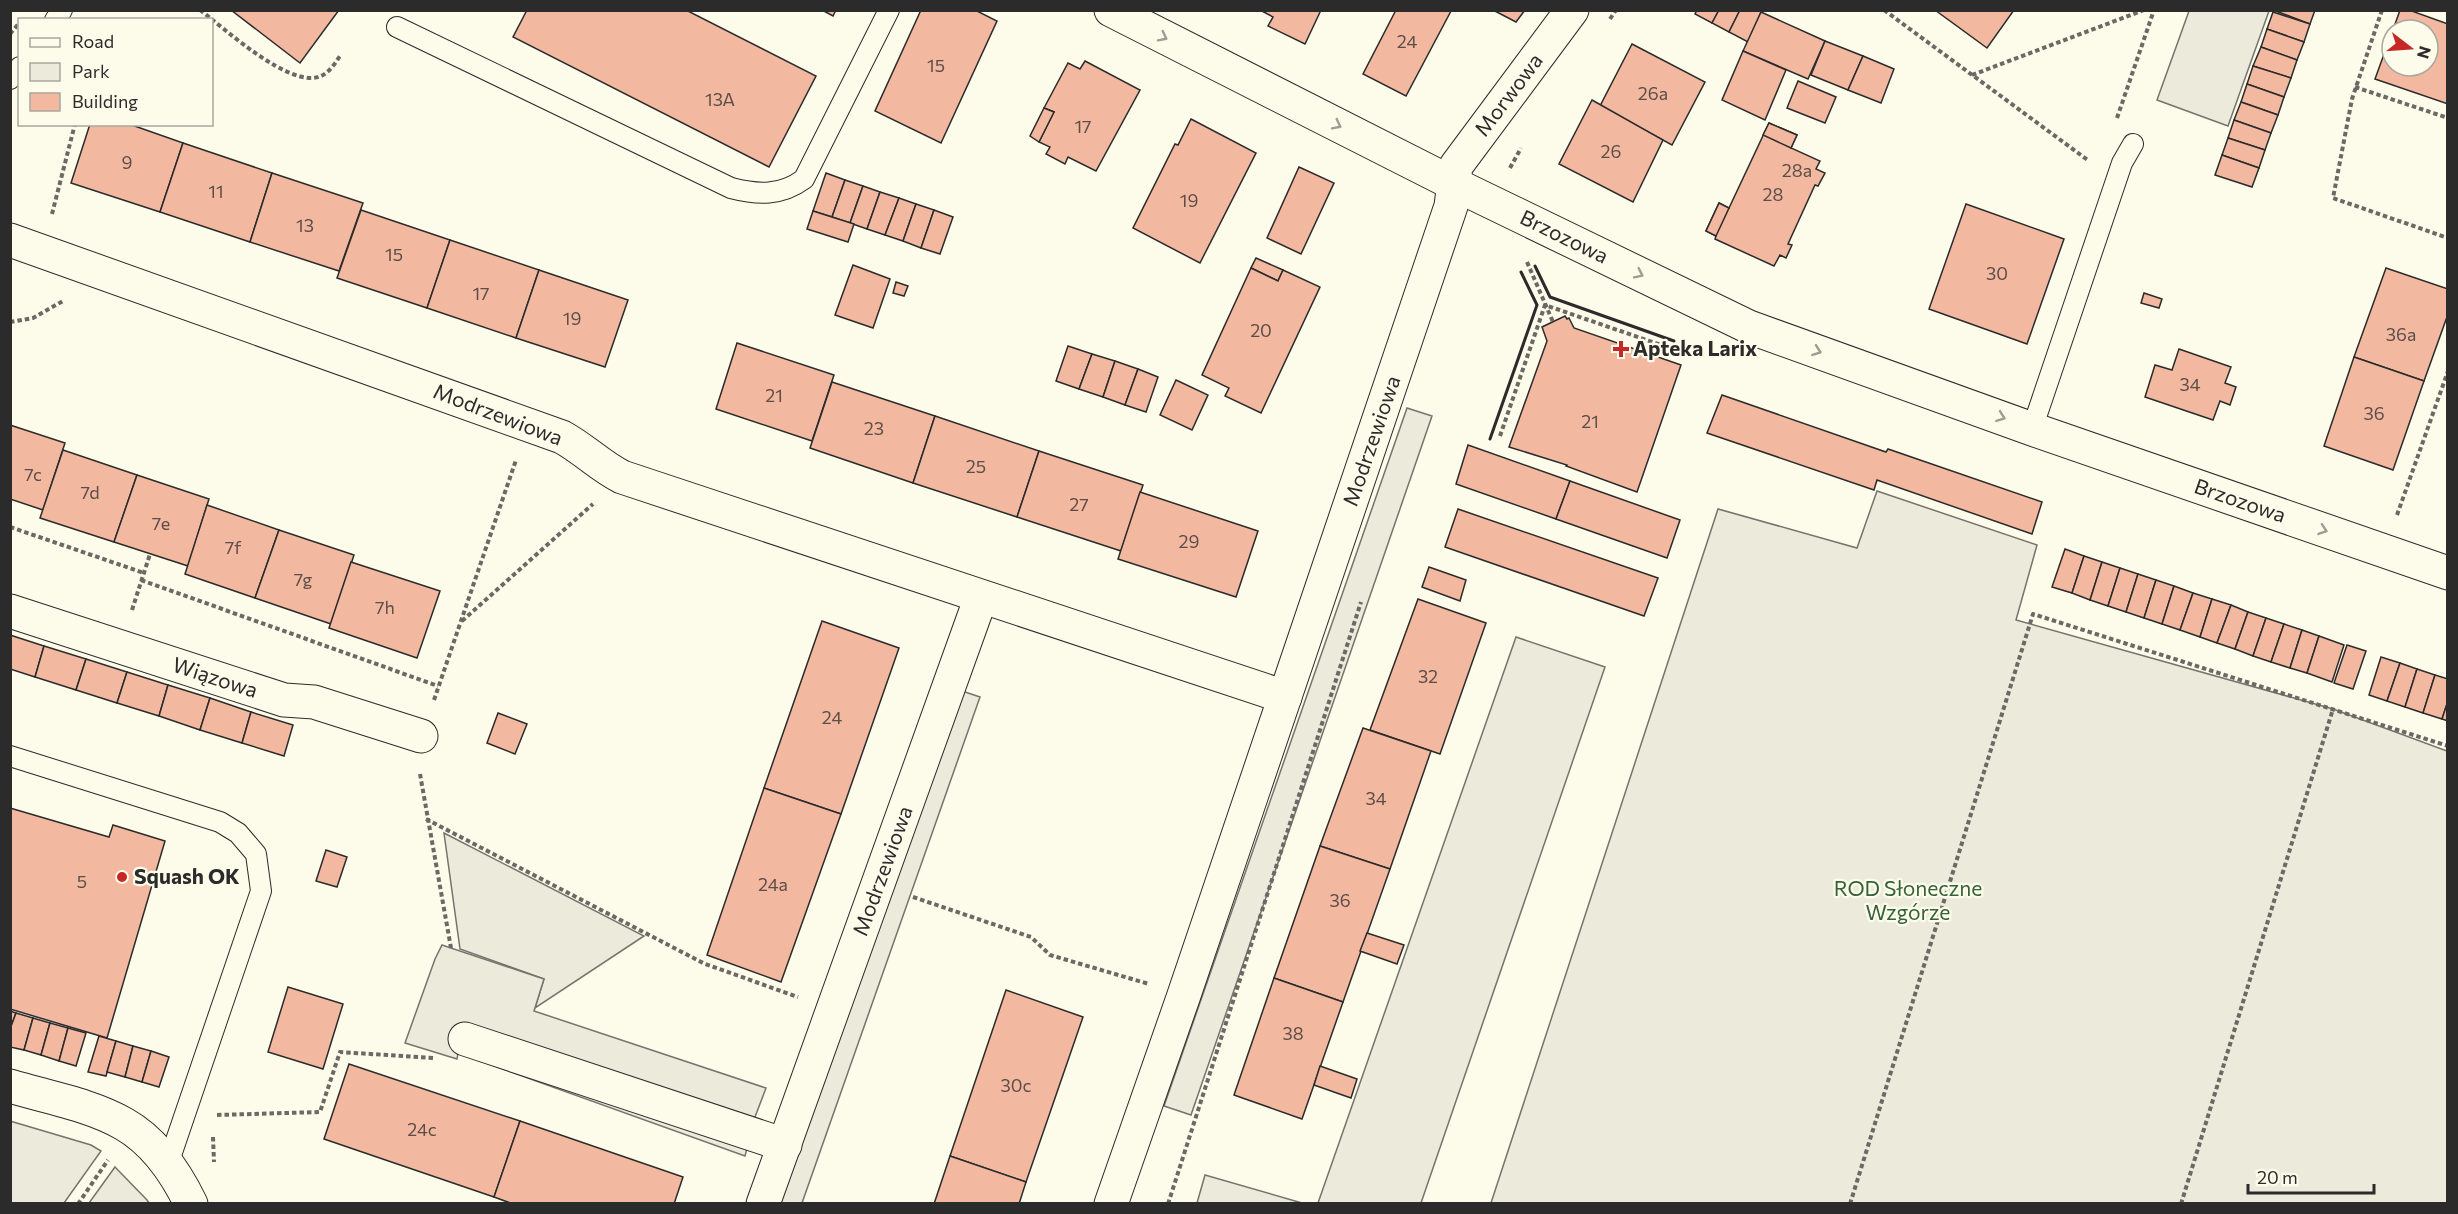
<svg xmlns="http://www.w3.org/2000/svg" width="2458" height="1214" viewBox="0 0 2458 1214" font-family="Commissioner,sans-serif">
<rect width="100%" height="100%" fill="#fdfbea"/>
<g fill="#ecebdb" stroke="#74746e" stroke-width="1.5">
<path d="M1877,491L2037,545L2016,620L2333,709L2447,751V1203H1491L1718,509L1857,548Z"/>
<path d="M444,833L644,936L535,1008L544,979L460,949Z"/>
<path d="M10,1121L91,1145L101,1151L64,1203H11Z"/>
<path d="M115,1167L147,1200L149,1203H89Z"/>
</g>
<g fill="#eceadb" stroke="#74746e" stroke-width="1.5">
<path d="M2189,11H2269L2228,126L2157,100Z"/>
<path d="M1407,408L1432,416L1191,1115L1164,1106Z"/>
<path d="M1516,637L1605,667L1421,1203H1318Z"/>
<path d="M959,690L980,697L802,1203L778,1204Z"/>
<path d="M442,945L544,979L534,1011L766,1088L755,1117L745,1156L458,1053L457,1059L405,1043L435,959Z"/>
<path d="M1205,1175L1302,1203H1197Z"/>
</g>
<g fill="#f2b8a0" stroke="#2b2b2b" stroke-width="1.5">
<path d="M231,10H339L300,63Z"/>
<path d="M527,10H686L816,76L769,167L513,37Z"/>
<path d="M822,10H836L833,16Z"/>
<path d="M921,10H975L997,21L941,143L875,111Z"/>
<path d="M1260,10H1321L1305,44L1268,26L1273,17Z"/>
<path d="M1396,10L1451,11L1406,96L1363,74Z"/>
<path d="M1493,10H1525L1516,22Z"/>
<path d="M1697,10H1719L1712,23L1695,14Z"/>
<path d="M1719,10H1740L1729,32L1712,23Z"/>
<path d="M1740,10H1762L1748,42L1729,32Z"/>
<path d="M1935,10H2014L1987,48Z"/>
<path d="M2273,10H2315L2310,24Z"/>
<path d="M2400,10H2409L2448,24V104L2375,79L2392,32V66H2428V30H2393Z"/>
<path d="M1761,12L1825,41L1808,79L1743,51Z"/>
<path d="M2273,12L2310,24L2304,42L2267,29Z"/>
<path d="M2267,29L2304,42L2297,60L2261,47Z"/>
<path d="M1825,41L1863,56L1848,90L1811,75Z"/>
<path d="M1632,44L1705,82L1672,145L1600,106Z"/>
<path d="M2261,47L2297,60L2291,78L2253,66Z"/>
<path d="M1743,51L1786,70L1765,120L1722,100Z"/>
<path d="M1863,56L1894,69L1881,103L1848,90Z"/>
<path d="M1085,61L1140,90L1096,171L1068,157L1065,164L1046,154L1050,147L1039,142L1054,112L1044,108L1068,63L1080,69Z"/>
<path d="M2253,66L2291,78L2284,97L2247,84Z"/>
<path d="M1798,81L1836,97L1825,123L1787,108Z"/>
<path d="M2247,84L2284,97L2278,115L2241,102Z"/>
<path d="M1592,100L1663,140L1633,202L1559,164Z"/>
<path d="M2241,102L2278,115L2271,133L2234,120Z"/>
<path d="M1044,108L1054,112L1039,142L1030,136Z"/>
<path d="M1191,119L1256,153L1200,263L1133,228L1175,144L1178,145Z"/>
<path d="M2234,120L2271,133L2265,150L2228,138Z"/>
<path d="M1769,123L1797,135L1791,148L1820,161L1816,169L1825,173L1818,186L1815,185L1788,244L1792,245L1786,258L1780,255L1774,266L1715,239L1716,236L1706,231L1719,203L1729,208Z"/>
<path d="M1769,123L1797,135L1791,148L1763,135Z"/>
<path d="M90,124H129L183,143L160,212L71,183Z"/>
<path d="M2228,138L2265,150L2259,168L2222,155Z"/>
<path d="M183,143L272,173L250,242L160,212Z"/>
<path d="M2222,155L2259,168L2252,187L2215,175Z"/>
<path d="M1299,167L1334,183L1301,254L1267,238Z"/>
<path d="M272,173L363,203L339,271L250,242Z"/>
<path d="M826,173L845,180L832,217L813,211Z"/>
<path d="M845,180L863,186L850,223L832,217Z"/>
<path d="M863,186L880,192L867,229L850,223Z"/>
<path d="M880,192L899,198L885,235L867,229Z"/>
<path d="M899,198L916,204L903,241L885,235Z"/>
<path d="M1719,203L1729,208L1716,236L1706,231Z"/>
<path d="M916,204L934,210L921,248L903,241Z"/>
<path d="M1966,204L2064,239L2027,344L1929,309Z"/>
<path d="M361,210L450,240L427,308L337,278Z"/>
<path d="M934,210L953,217L940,254L921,248Z"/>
<path d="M813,211L854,224L848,242L807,229Z"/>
<path d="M450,240L539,270L516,338L427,308Z"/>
<path d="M1256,258L1283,270L1278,281L1251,268Z"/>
<path d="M853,265L890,279L873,328L835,315Z"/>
<path d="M1251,268L1278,281L1283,270L1320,287L1261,413L1225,396L1229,388L1202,375Z"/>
<path d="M2386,268L2448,289V314L2424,381L2354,357Z"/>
<path d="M539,270L628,300L605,367L516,338Z"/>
<path d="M896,282L908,286L904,296L893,293Z"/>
<path d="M2144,293L2162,299L2159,308L2141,303Z"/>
<path d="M1565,316L1567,319L1569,318L1574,328L1681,365L1637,492L1566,466L1567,465L1509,447L1547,341L1542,327Z"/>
<path d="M737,343L834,375L812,441L716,409Z"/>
<path d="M1068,346L1092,354L1079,389L1056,381Z"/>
<path d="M2179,349L2231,367L2225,383L2236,387L2230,405L2220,401L2213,420L2145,397L2155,365L2172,370Z"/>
<path d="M1092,354L1115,361L1103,397L1079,389Z"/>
<path d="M2354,357L2424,381L2393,470L2324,446Z"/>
<path d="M1115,361L1138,369L1125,405L1103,397Z"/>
<path d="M1138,369L1158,377L1146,412L1125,405Z"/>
<path d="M1176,380L1208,395L1192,430L1160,415Z"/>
<path d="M832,382L935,416L913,483L810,448Z"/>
<path d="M1722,395L1886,452L1888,449L2042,502L2032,534L1877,480L1874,490L1707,433Z"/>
<path d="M935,416L1039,451L1017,517L913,483Z"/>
<path d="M10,425L65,443L43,510L10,499Z"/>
<path d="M1468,445L1570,481L1556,519L1456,484Z"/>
<path d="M63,450L137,475L114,542L40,518Z"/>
<path d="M1039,451L1143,485L1121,551L1017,517Z"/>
<path d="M137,475L209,499L188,566L114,542Z"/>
<path d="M1570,481L1680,520L1667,558L1556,519Z"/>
<path d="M1140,492L1258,531L1236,597L1118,559Z"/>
<path d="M207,505L279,530L255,598L185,574Z"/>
<path d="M1458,509L1658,578L1644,616L1445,547Z"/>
<path d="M279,530L354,555L331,624L255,598Z"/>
<path d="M2065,549L2084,556L2072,593L2052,587Z"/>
<path d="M2084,556L2102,562L2090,600L2072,593Z"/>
<path d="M351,562L440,591L417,658L329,628Z"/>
<path d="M2102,562L2120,568L2108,606L2090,600Z"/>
<path d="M1429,567L1466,580L1460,601L1422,587Z"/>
<path d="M2120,568L2138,574L2126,612L2108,606Z"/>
<path d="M2138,574L2156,580L2144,618L2126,612Z"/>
<path d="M2156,580L2174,586L2162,624L2144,618Z"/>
<path d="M2174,586L2193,593L2180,630L2162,624Z"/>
<path d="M2193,593L2212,599L2200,637L2180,630Z"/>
<path d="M1418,599L1486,623L1440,754L1370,730Z"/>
<path d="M2212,599L2231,605L2217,643L2200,637Z"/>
<path d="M2231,605L2248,612L2235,649L2217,643Z"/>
<path d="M2248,612L2266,618L2253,656L2235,649Z"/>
<path d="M2266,618L2284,624L2271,662L2253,656Z"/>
<path d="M822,621L899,648L841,814L764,788Z"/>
<path d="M2284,624L2302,630L2290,668L2271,662Z"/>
<path d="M2302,630L2319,636L2307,673L2290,668Z"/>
<path d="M10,635L44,646L35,677L10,669Z"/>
<path d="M2319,636L2344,645L2332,682L2307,673Z"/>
<path d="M2347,645L2366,651L2353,689L2334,683Z"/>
<path d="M44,646L86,659L76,690L35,677Z"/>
<path d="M2381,657L2400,663L2387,701L2369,695Z"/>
<path d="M86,659L127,672L117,703L76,690Z"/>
<path d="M2400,663L2417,669L2405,707L2387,701Z"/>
<path d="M2417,669L2435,675L2423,713L2405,707Z"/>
<path d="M127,672L168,685L159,716L117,703Z"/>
<path d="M2435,675L2448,679V701L2442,719L2423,713Z"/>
<path d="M168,685L210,698L200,730L159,716Z"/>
<path d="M210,698L251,712L242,743L200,730Z"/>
<path d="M2448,701V721L2442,719Z"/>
<path d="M251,712L293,725L284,756L242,743Z"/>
<path d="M498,713L527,724L515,754L487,743Z"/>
<path d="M1363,728L1431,751L1390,869L1320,846Z"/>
<path d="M764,788L841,814L781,982L707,955Z"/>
<path d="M10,808L109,837L113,825L165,841L107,1038L10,1009Z"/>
<path d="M1320,846L1390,869L1343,1002L1274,978Z"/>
<path d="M326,850L347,857L337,887L316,881Z"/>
<path d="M1367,933L1404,945L1397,964L1360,951Z"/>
<path d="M1274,978L1343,1002L1302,1119L1234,1095Z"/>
<path d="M288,987L343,1004L323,1069L268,1052Z"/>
<path d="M1006,990L1083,1017L1026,1182L950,1156Z"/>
<path d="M10,1011L16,1013L10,1029Z"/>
<path d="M16,1013L33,1018L24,1050L10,1047V1029Z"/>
<path d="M33,1018L50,1023L41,1055L24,1050Z"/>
<path d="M50,1023L68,1028L59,1061L41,1055Z"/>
<path d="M68,1028L86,1033L76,1066L59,1061Z"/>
<path d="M99,1036L116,1041L106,1076L88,1072Z"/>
<path d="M116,1041L133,1046L125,1077L107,1072Z"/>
<path d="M133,1046L151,1051L142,1082L125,1077Z"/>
<path d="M151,1051L169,1057L159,1087L142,1082Z"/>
<path d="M349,1064L520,1121L494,1197L324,1139Z"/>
<path d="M1320,1066L1357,1079L1351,1098L1314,1085Z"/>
<path d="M520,1121L683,1177L674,1204H513L494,1197Z"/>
<path d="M950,1156L1026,1182L1019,1204H934Z"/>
</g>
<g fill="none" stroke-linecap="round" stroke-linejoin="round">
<g stroke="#2b2b2b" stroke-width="22">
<g id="service">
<path d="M55,20L62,10"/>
<path d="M397,27L731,188C758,195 781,196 804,179L889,10"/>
<path d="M10,79L20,67"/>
<path d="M2032,429L2122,163L2133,144"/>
<path d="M10,756L220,822L238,833L256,854L261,891L168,1164"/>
</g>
</g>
<g stroke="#2b2b2b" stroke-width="35">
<g id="minor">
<path d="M1111,10L1454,184L1749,327L2032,429L2448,573"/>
<path d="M10,240L562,437C584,449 600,466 622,477L1285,697"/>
<path d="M10,611L284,700L314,702L421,736"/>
<path d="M465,1039L785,1145"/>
<path d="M10,1086C46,1097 92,1105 124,1124C154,1141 176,1173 191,1204"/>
<path d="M763,1204L981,597"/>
<path d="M1111,1204L1184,995L1451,206L1456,166L1572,10"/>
</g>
</g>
<g stroke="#6a6964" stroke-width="4" stroke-dasharray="4.5 3" stroke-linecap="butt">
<path d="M200,10C224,28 291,90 321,76C330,72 335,63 340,56"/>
<path d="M1884,10L2089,161"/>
<path d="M2382,10L2352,99L2333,198L2448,238"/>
<path d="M1610,19L1616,10"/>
<path d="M10,34L20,22"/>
<path d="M1972,75L2144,10"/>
<path d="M2355,87L2448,118"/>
<path d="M2117,118L2154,10"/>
<path d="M1510,168L1521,148"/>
<path d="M52,214L75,124"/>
<path d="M1527,262L1553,322"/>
<path d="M10,322L33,318L63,301"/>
<path d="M1500,436L1545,305L1661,345"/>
<path d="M2397,515L2448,371"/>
<path d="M10,527L144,573"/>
<path d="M141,580L438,686"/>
<path d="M132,610L150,554"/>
<path d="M462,621L593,504"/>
<path d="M434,700L516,460"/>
<path d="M420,774L451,948"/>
<path d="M426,819L705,964L798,997"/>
<path d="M913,897L1031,937L1050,955L1149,984"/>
<path d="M217,1115L320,1112L340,1052L433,1058"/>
<path d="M213,1137L214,1162"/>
<path d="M78,1204L108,1160"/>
<path d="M1168,1204L1361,602"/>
<path d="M1850,1204L2033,614L2448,746"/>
<path d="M2181,1204L2333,709"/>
</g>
<use href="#service" stroke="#fdfbea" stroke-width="20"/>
<use href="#minor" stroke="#fdfbea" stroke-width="33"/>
<g stroke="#2b2b2b" stroke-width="3">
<path d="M1535,266L1550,297L1674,341"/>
<path d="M1490,439L1537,305L1521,272"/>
</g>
</g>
<defs><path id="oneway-chevron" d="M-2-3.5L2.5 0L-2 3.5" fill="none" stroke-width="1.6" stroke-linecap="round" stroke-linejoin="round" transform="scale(1.5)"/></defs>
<g stroke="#9e9d94">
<use href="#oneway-chevron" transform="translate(1163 37) rotate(27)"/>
<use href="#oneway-chevron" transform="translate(1337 125) rotate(27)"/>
<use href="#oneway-chevron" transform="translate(1639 274) rotate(26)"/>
<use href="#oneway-chevron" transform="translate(1817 351) rotate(20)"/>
<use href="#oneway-chevron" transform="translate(2001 417) rotate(20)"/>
<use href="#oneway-chevron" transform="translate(2323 530) rotate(19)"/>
</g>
<g fill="#c62828" stroke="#fdfbea" stroke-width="2">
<path d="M1618 340h6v6h6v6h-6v6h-6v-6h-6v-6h6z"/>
<circle cx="122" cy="877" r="6"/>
</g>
<g text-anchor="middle" stroke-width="4.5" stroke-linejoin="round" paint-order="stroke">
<g font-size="18" fill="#5d4e48">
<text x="1407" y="48">24</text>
<text x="936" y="72">15</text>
<text x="1653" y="100">26a</text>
<text x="720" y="106">13A</text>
<text x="1083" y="133">17</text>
<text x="1611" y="158">26</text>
<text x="127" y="169">9</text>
<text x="1797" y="177">28a</text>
<text x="216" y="198">11</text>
<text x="1773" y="201">28</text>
<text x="1189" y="207">19</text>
<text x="305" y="232">13</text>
<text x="394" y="261">15</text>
<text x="1997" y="280">30</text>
<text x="481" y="300">17</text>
<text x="572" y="325">19</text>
<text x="1261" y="337">20</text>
<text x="2401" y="341">36a</text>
<text x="2190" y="391">34</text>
<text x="774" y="402">21</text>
<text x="2374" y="420">36</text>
<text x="1590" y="428">21</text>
<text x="874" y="435">23</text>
<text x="976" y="473">25</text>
<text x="33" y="481">7c</text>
<text x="90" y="499">7d</text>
<text x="1079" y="511">27</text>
<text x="161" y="530">7e</text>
<text x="1189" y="548">29</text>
<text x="233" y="554">7f</text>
<text x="303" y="586">7g</text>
<text x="385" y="614">7h</text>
<text x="1428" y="683">32</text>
<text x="832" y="724">24</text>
<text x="1376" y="805">34</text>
<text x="82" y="888">5</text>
<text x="773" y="891">24a</text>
<text x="1340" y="907">36</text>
<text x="1293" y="1040">38</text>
<text x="1016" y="1092">30c</text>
<text x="422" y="1136">24c</text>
</g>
<g font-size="21" fill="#2b2b2b" stroke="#fdfbea">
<text transform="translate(1509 95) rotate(-53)" y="7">Morwowa</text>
<text transform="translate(1564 237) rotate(26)" y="7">Brzozowa</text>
<text transform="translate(498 415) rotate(21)" y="7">Modrzewiowa</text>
<text transform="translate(1372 441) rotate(-71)" y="7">Modrzewiowa</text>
<text transform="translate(2240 501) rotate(19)" y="7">Brzozowa</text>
<text transform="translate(215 678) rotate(18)" y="7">Wiązowa</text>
<text transform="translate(883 871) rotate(-70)" y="7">Modrzewiowa</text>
</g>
<g font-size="21" font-weight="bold" fill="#2b2b2b" stroke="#fdfbea" text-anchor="start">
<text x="1633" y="356">Apteka Larix</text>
<text x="134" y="884">Squash OK</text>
</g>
<g font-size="21" fill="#34623c" stroke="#fdfbea">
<text x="1908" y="896">ROD Słoneczne<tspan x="1908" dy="24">Wzgórze</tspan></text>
</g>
</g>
<rect width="2458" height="1214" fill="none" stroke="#2b2b2b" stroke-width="24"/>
<rect x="18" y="18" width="195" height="108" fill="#fdfbea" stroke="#a9a89e" stroke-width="1.5"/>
<rect x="30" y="38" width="30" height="9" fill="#fdfbea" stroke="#a9a89e" stroke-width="1.5"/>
<text x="72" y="48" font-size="18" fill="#2b2b2b">Road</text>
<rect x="30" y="63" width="30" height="18" fill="#ecebdb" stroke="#a9a89e" stroke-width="1.5"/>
<text x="72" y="78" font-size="18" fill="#2b2b2b">Park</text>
<rect x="30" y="93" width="30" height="18" fill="#f2b8a0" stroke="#a9a89e" stroke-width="1.5"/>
<text x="72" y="108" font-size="18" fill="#2b2b2b">Building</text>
<g transform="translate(2410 48) rotate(107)"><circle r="28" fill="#fdfbea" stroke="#a9a89e" stroke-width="1.5"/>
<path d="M0-4.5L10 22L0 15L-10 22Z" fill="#c62828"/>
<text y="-9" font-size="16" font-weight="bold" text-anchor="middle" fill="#2b2b2b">N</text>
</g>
<path d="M2248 1184v9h126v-9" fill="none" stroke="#2b2b2b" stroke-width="3"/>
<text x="2257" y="1184" font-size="18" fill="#2b2b2b" stroke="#fdfbea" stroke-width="4.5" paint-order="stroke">20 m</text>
</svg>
